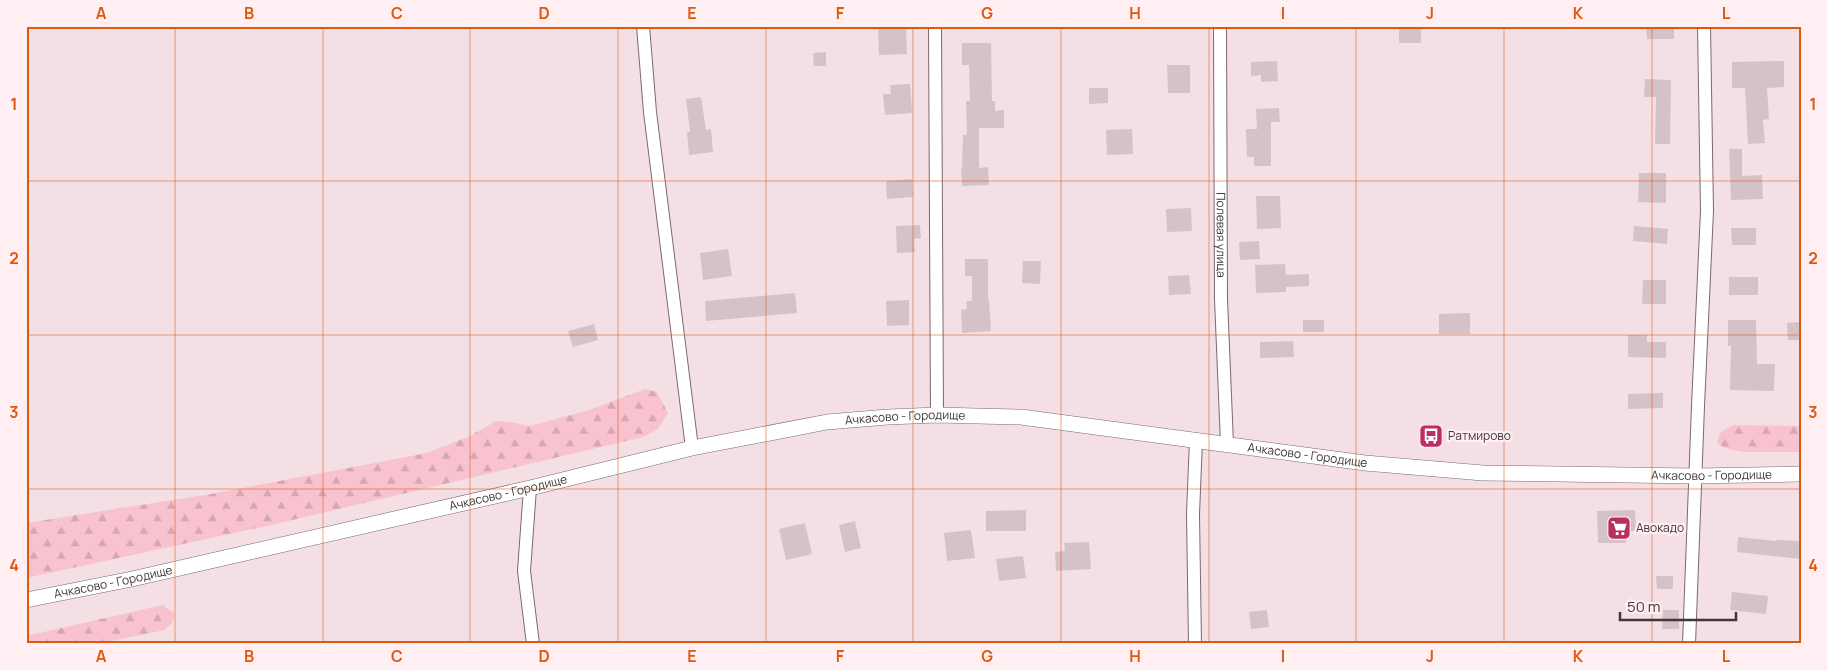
<svg xmlns="http://www.w3.org/2000/svg" width="1827" height="670" viewBox="0 0 1827 670" font-family="Manrope,sans-serif">
<defs>
<pattern id="forest-firs" width="22" height="20" patternUnits="userSpaceOnUse" patternTransform="scale(1.25)"><rect width="22" height="20" fill="#f8c2ce"/><path d="M5 1l3.5 6h-7zM16 11l3.5 6h-7z" fill="#d6a7b2"/></pattern>
</defs>
<rect width="100%" height="100%" fill="#f4e0e4"/>
<g fill="url(#forest-firs)">
<path d="M645,389L657,392L668,413L658,429L643,437L267,526L26,578V523L211,494L427,453L470,436L496,421L510,422L530,426L589,410Z"/>
<path d="M1733,425L1801,426V452H1745L1724,448L1717,443L1720,433Z"/>
<path d="M163,605L175,614L172,623L165,630L97,644H26V636Z"/>
</g>
<g fill="#d5c2c6">
<path d="M878,26H906L907,54L879,55Z"/>
<rect x="1399" y="26" width="22" height="17"/>
<path d="M1646,26H1674V39H1647Z"/>
<path d="M962,43H991L992,101H995V111L1004,110V128H979V168L988,167L989,185L962,186L961,169H962L963,135H967L966,101H970L969,65H962Z"/>
<path d="M826,52V66H814L813,53Z"/>
<path d="M1277,61L1278,81L1261,82V75L1251,76V62Z"/>
<path d="M1784,61V87L1767,88L1769,119L1763,120L1765,143L1748,144L1745,88H1732V62Z"/>
<path d="M1167,65H1190V93H1168Z"/>
<path d="M1645,79L1671,80L1670,144H1655L1656,97H1644Z"/>
<path d="M910,84L912,113L885,115L883,94H891L890,85Z"/>
<path d="M1089,88H1108V103L1089,104Z"/>
<path d="M701,97L706,130L711,129L713,152L689,155L687,132H690L686,99Z"/>
<path d="M1279,108L1280,122H1271V166H1254V157H1247L1246,129H1257L1256,109Z"/>
<path d="M1132,129L1133,154L1107,155L1106,130Z"/>
<path d="M1729,149H1742V176L1762,175L1763,199L1731,200Z"/>
<path d="M1639,173H1666V203L1638,202Z"/>
<path d="M912,179L913,197L887,199L886,181Z"/>
<path d="M1256,196H1280L1281,228L1257,229Z"/>
<path d="M1191,208L1192,231L1167,232L1166,209Z"/>
<path d="M920,225L921,238L914,239L915,252L897,253L896,226Z"/>
<path d="M1634,226L1668,229L1667,244L1633,241Z"/>
<path d="M1731,228H1756V245H1732Z"/>
<path d="M1259,241L1260,259L1240,260L1239,242Z"/>
<path d="M728,249L732,276L703,280L700,253Z"/>
<path d="M965,259H988V300H989L991,331L962,333L961,310L967,309L966,301H972V276H965Z"/>
<path d="M1023,261H1041L1040,284L1022,283Z"/>
<path d="M1285,264L1286,275L1309,274V286L1286,287V292L1256,293L1255,265Z"/>
<path d="M1189,275L1191,294L1169,295L1168,276Z"/>
<rect x="1729" y="277" width="29" height="18"/>
<path d="M1643,280H1666V304H1642Z"/>
<path d="M795,293L797,313L706,321L705,301Z"/>
<path d="M909,300V325L887,326L886,301Z"/>
<path d="M1470,313V334H1439V314Z"/>
<rect x="1303" y="320" width="21" height="12"/>
<path d="M1728,320H1756L1757,364H1775L1774,391L1730,390L1731,346H1728Z"/>
<path d="M1801,322V340H1788L1787,323Z"/>
<path d="M594,324L598,340L573,347L568,331Z"/>
<path d="M1628,335H1647V342H1666V358L1628,357Z"/>
<path d="M1293,341L1294,357L1260,358V342Z"/>
<path d="M1663,393V408L1628,409V394Z"/>
<path d="M1026,510V531H986V511Z"/>
<path d="M1635,510L1636,531H1626V543H1598L1597,511Z"/>
<path d="M855,521L861,548L845,552L839,525Z"/>
<path d="M805,523L812,554L786,560L779,529Z"/>
<path d="M971,530L975,558L947,561L944,533Z"/>
<path d="M1738,537L1776,541V540L1801,541V559L1737,552Z"/>
<path d="M1089,542L1091,569L1056,571L1055,552L1065,551L1064,543Z"/>
<path d="M1023,556L1026,578L999,581L996,559Z"/>
<path d="M1656,576H1673V589H1657Z"/>
<path d="M1732,592L1768,596L1766,614L1730,610Z"/>
<path d="M1267,610L1269,627L1251,629L1249,612Z"/>
<path d="M1663,610H1679V629H1662Z"/>
</g>
<g fill="none" stroke-linecap="round" stroke-linejoin="round">
<g stroke="#7a696c" stroke-width="14">
<g id="minor">
<path d="M643,26L650,112L692,448"/>
<path d="M935,26L937,415"/>
<path id="s1" d="M1220,26L1221,299L1227,444"/>
<path d="M530,488L524,571L533,644"/>
<path d="M1195,644L1193,514L1196,440"/>
<path d="M1689,644L1698,406L1707,211L1704,26"/>
</g>
</g>
<g stroke="#7a696c" stroke-width="16">
<g id="tertiary">
<path id="s2" d="M26,600L132,579L530,488L692,448L827,422L888,417L937,415L1021,417L1365,463L1483,473L1695,476L1801,474"/>
</g>
</g>
<use href="#minor" stroke="#fff" stroke-width="12"/>
<use href="#tertiary" stroke="#fff" stroke-width="15"/>
</g>
<path fill="none" stroke="#e0570e" stroke-width="1" stroke-opacity="0.55" d="M175,26V644M323,26V644M470,26V644M618,26V644M766,26V644M913,26V644M1061,26V644M1209,26V644M1356,26V644M1504,26V644M1652,26V644M26,181H1801M26,335H1801M26,489H1801"/>
<defs>
<g id="bus-square" transform="scale(1.25)"><rect x="-9" y="-9" width="18" height="18" rx="4" fill="#bb2e62" stroke="#ffeff2"/><path d="M-5-6H5V4H4V6H2V4H-2V6H-4V4H-5ZM-3.5-4V0h7V-4ZM-3.5 1.2v1.5H-2V1.2ZM2 1.2v1.5H3.5V1.2Z" fill="#fff"/></g>
<g id="supermarket-square" transform="scale(1.25)"><rect x="-9" y="-9" width="18" height="18" rx="4" fill="#bb2e62" stroke="#ffeff2"/><path d="M-6-5.5h2.5l.6 2H6L4.5 2H-2.5L-4.4-4H-6ZM-1.5 3.2a1.3 1.3 0 1 0 .1 0ZM3 3.2a1.3 1.3 0 1 0 .1 0Z" fill="#fff"/></g>
</defs>
<g fill-rule="evenodd">
<use href="#bus-square" x="1431" y="436"/>
<use href="#supermarket-square" x="1619" y="528"/>
</g>
<g text-anchor="middle" stroke-width="4.5" stroke-linejoin="round" paint-order="stroke">
<g font-size="12" fill="#3f3738" stroke="#ffeff2">
<text dy="4" stroke="none"><textPath href="#s1" startOffset="209">Полевая улица</textPath></text>
<text dy="4" stroke="none"><textPath href="#s2" startOffset="899">Ачкасово - Городище</textPath></text>
<text dy="4" stroke="none"><textPath href="#s2" startOffset="1304">Ачкасово - Городище</textPath></text>
<text dy="4" stroke="none"><textPath href="#s2" startOffset="1709">Ачкасово - Городище</textPath></text>
<text dy="4" stroke="none"><textPath href="#s2" startOffset="494">Ачкасово - Городище</textPath></text>
<text dy="4" stroke="none"><textPath href="#s2" startOffset="89">Ачкасово - Городище</textPath></text>
</g>
<g font-size="12" fill="#3f3738" stroke="#ffeff2" text-anchor="start">
<text x="1448" y="440">Ратмирово</text>
<text x="1636" y="532">Авокадо</text>
</g>
</g>
<rect width="1827" height="670" fill="none" stroke="#ffeff2" stroke-width="55"/>
<path d="M1620 612v8h116v-8" fill="none" stroke="#3f3738" stroke-width="2.5"/>
<text x="1627" y="612" font-size="15" fill="#3f3738" stroke="#ffeff2" stroke-width="4" paint-order="stroke">50 m</text>
<rect x="28" y="28" width="1772" height="614" fill="none" stroke="#e0570e" stroke-width="2"/>
<g font-size="16" text-anchor="middle" font-weight="bold" fill="#e0570e">
<text x="101" y="19">A</text>
<text x="249" y="19">B</text>
<text x="397" y="19">C</text>
<text x="544" y="19">D</text>
<text x="692" y="19">E</text>
<text x="840" y="19">F</text>
<text x="987" y="19">G</text>
<text x="1135" y="19">H</text>
<text x="1283" y="19">I</text>
<text x="1430" y="19">J</text>
<text x="1578" y="19">K</text>
<text x="1726" y="19">L</text>
<text x="14" y="110">1</text>
<text x="1813" y="110">1</text>
<text x="14" y="264">2</text>
<text x="1813" y="264">2</text>
<text x="14" y="418">3</text>
<text x="1813" y="418">3</text>
<text x="14" y="571">4</text>
<text x="1813" y="571">4</text>
<text x="101" y="662">A</text>
<text x="249" y="662">B</text>
<text x="397" y="662">C</text>
<text x="544" y="662">D</text>
<text x="692" y="662">E</text>
<text x="840" y="662">F</text>
<text x="987" y="662">G</text>
<text x="1135" y="662">H</text>
<text x="1283" y="662">I</text>
<text x="1430" y="662">J</text>
<text x="1578" y="662">K</text>
<text x="1726" y="662">L</text>
</g>
</svg>
